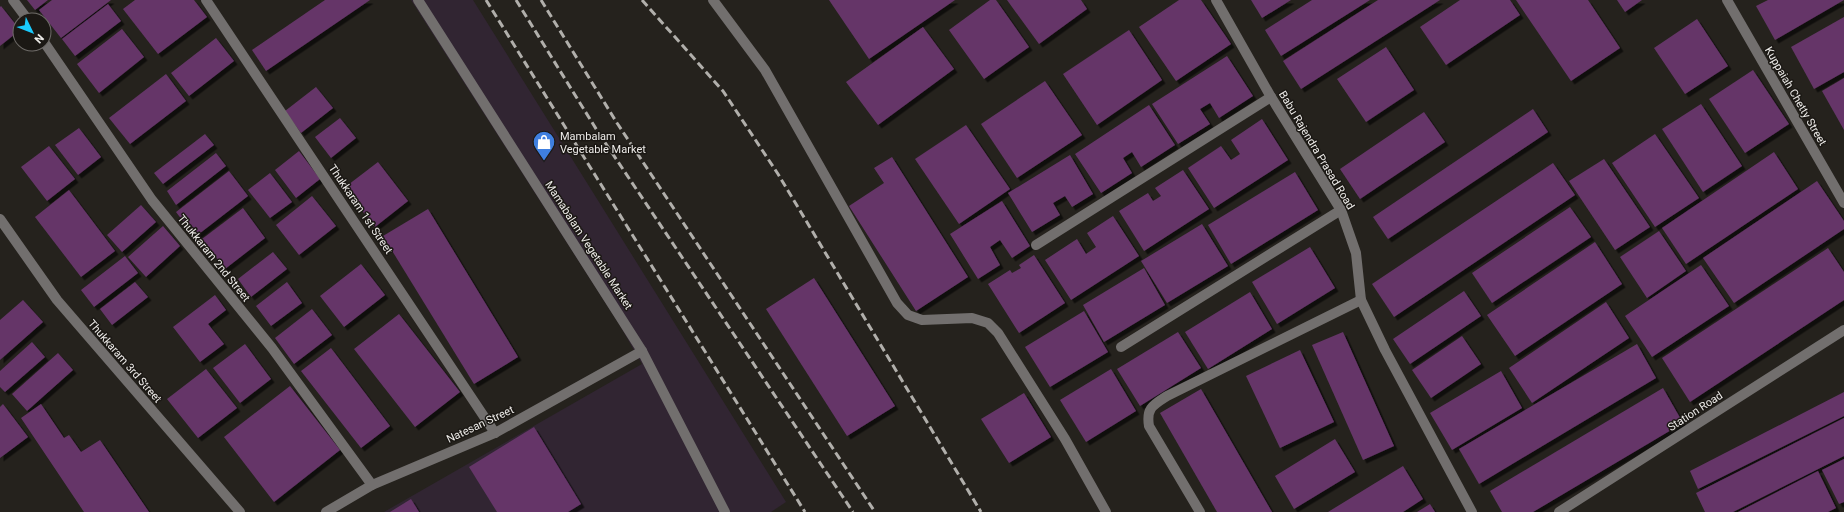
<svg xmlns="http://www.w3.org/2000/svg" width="1844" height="512" viewBox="0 0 1844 512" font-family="Roboto,sans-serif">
<defs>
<filter id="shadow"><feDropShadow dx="3.5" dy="3.5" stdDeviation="0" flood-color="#0009"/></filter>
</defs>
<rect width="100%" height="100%" fill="#25221d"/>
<path fill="#312532" d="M411,0H473L786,502L771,512H384L642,364L619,324Z"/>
<g fill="#653668" filter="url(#shadow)">
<path d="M27,0H48L35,10Z"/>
<path d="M52,0H111L61,38L39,10Z"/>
<path d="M135,0H194L207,17L158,54L123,9Z"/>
<path d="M325,0H370L266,71L252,50Z"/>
<path d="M829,0H955L869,59Z"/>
<path d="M990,0H996L1029,47L984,79L949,30Z"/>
<path d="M1007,0H1081L1087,9L1039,44Z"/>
<path d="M1179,0H1201L1231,44L1176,81L1139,27Z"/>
<path d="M1251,0H1291L1262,18Z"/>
<path d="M1312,0H1370L1281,56L1265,30Z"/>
<path d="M1378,0H1440L1301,89L1283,61Z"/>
<path d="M1460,0H1510L1520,15L1446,65L1420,27Z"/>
<path d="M1516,0H1588L1620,48L1571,81Z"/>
<path d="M1617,0H1642L1625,12Z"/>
<path d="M1768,0H1844L1775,40L1756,6Z"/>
<path d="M108,4L121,21L75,56L62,39Z"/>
<path d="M1,6L20,30L0,46V7Z"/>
<path d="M1844,17V72L1814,89L1791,47Z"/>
<path d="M1697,19L1728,66L1685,94L1654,48Z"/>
<path d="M923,27L954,69L878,125L846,82Z"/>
<path d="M122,29L144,57L99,93L77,64Z"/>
<path d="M1129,30L1162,80L1097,125L1063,74Z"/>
<path d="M216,38L234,61L189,96L171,73Z"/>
<path d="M1386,47L1414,90L1366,122L1337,79Z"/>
<path d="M1227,56L1253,96L1219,118L1210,103L1200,109L1210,124L1178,144L1152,104Z"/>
<path d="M1753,70L1789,124L1745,153L1709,99Z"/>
<path d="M166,74L186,101L130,144L109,118Z"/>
<path d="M1844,78V130L1822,91Z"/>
<path d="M1045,81L1082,135L1017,178L981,124Z"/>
<path d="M316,87L333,108L301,133L285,111Z"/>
<path d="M1701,104L1742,166L1703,192L1662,129Z"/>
<path d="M1149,105L1175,145L1141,167L1132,152L1123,158L1132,173L1101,193L1075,154Z"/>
<path d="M1533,109L1548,132L1388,239L1373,217Z"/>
<path d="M1424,112L1445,142L1360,199L1340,169Z"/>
<path d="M340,118L356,138L331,158L315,137Z"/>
<path d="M1262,119L1288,160L1214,208L1188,168L1221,146L1231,160L1240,154L1231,140Z"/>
<path d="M966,125L1010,189L959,224L915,159Z"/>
<path d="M79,128L101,157L78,175L55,145Z"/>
<path d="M205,134L214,145L163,184L154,173Z"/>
<path d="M1655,134L1699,198L1655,227L1612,163Z"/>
<path d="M49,146L75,179L47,201L21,167Z"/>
<path d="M299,151L320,179L296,198L275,170Z"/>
<path d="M1774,152L1798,189L1686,264L1662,228Z"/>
<path d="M216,153L226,166L176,205L167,191Z"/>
<path d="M1070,155L1093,194L1072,207L1065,196L1053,203L1060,215L1032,232L1008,193Z"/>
<path d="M892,157L968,277L916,311L849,206L884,183L874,168Z"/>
<path d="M1604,159L1650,227L1615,250L1569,181Z"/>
<path d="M378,162L408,201L375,227L344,188Z"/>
<path d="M1553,163L1575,195L1394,317L1372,284Z"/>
<path d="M1183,170L1209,209L1144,251L1119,211L1148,193L1153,201L1161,196L1155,188Z"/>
<path d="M229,171L248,196L195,237L176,212Z"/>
<path d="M1295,172L1318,210L1231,264L1208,225Z"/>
<path d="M270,173L292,202L270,218L248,190Z"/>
<path d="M1817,181L1844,221V229L1734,303L1703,258Z"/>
<path d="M69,190L115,251L81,277L35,217Z"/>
<path d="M312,196L336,226L299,255L276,225Z"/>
<path d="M1002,201L1030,246L1012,258L1000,240L990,247L1000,265L978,279L950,234Z"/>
<path d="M141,205L156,222L122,252L107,235Z"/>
<path d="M1570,207L1591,237L1492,303L1472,273Z"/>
<path d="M243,208L265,238L225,269L202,239Z"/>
<path d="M428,209L518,357L474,384L383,236Z"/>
<path d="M1113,216L1139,256L1071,300L1045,260L1077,239L1086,254L1096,247L1087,233Z"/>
<path d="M1202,224L1228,266L1167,303L1141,261Z"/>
<path d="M163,226L180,246L146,277L128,257Z"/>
<path d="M1659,231L1686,271L1647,298L1620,257Z"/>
<path d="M1595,242L1622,284L1515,356L1487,315Z"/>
<path d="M1310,247L1335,288L1277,324L1252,282Z"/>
<path d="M1828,248L1844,272V300L1690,402L1662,358Z"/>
<path d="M273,252L287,269L251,297L238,279Z"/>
<path d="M1034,255L1065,303L1019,333L988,284L1010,270L1012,273L1021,268L1019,265Z"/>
<path d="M125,256L138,273L94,307L81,290Z"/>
<path d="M361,264L385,295L344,327L320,296Z"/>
<path d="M1701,265L1729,306L1652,357L1625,316Z"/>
<path d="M1144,268L1165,305L1104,342L1083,305Z"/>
<path d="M814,278L895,406L847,436L766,309Z"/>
<path d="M135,282L148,297L112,325L100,309Z"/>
<path d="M287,282L302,303L271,326L256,306Z"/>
<path d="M1464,291L1481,316L1410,364L1393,339Z"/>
<path d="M1250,292L1272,329L1208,369L1185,332Z"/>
<path d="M215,295L226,310L208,324L224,344L200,362L173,327Z"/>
<path d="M23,300L43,322L0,360V320Z"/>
<path d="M1606,302L1629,338L1532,403L1509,368Z"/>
<path d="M312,309L332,335L294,364L275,338Z"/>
<path d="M1084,311L1108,352L1050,387L1025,347Z"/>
<path d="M399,314L460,392L415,427L354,349Z"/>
<path d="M1178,332L1201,368L1140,406L1117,369Z"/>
<path d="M1343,332L1394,446L1363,460L1312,345Z"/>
<path d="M1462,336L1481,364L1431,398L1412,370Z"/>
<path d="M32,342L45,357L5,392L0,387V371Z"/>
<path d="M245,344L271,379L240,403L213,368Z"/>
<path d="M1637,344L1656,378L1479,484L1459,449Z"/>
<path d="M331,348L390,426L361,448L301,371Z"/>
<path d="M1300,350L1334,422L1280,448L1246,376Z"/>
<path d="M58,353L73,370L27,411L12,394Z"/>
<path d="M206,369L237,408L198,438L167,399Z"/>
<path d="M1111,369L1136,411L1086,442L1060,400Z"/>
<path d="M1501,371L1522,408L1452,450L1430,413Z"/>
<path d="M290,386L340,450L274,502L224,437Z"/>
<path d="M1663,388L1683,423L1533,512H1502L1490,491Z"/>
<path d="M1201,389L1272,512H1217L1160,413Z"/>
<path d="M1844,392V416L1698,489L1690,471Z"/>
<path d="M1024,393L1051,437L1009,463L981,419Z"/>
<path d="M3,404L28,437L0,458V407Z"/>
<path d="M41,404L64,438L69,435L81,452L100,440L149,512H84L21,418Z"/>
<path d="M1844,418V456L1733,512H1705L1696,493Z"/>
<path d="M534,427L581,504L568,512H497L469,467Z"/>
<path d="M1335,439L1355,472L1294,509L1275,476Z"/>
<path d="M1844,459V502L1839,504L1822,470Z"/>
<path d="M1403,466L1423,499L1403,512H1328Z"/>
<path d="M1818,471L1836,508L1828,512H1738Z"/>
<path d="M411,499L419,512H390Z"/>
<path d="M1430,504L1435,512H1417Z"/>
</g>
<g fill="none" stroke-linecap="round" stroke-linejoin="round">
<g stroke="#726f6e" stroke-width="10">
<path d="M13,0L28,20"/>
<path d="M206,0L495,433"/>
<path d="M418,0L642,351L725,512"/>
<path d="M713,0L765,70L897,303L908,315L922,320L972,318L988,323L998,333L1065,439L1106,512"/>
<path d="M1216,0L1271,97L1341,210L1356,253L1361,300L1385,350L1472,512"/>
<path d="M1727,0L1844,203"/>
<path d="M44,42L152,200L272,348L372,485"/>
<path d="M0,219L57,300L240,512"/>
<path d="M1036,245L1271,97"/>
<path d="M1121,347L1341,210"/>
<path d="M326,512L372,485L495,433L642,351"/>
<path d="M1200,512L1149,426C1146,408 1153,405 1167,396L1361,300"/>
<path d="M1559,512L1844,330"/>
</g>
<g stroke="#b1afab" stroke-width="3" stroke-dasharray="8 4" stroke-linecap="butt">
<path d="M486,0L805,512"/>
<path d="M516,0L598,132L853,512"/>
<path d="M541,0L617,123L875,512"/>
<path d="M642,0L723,91L778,174L981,512"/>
</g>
</g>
<defs>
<g id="shop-pin" transform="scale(1.15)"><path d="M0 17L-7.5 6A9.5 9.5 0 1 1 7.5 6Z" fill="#3f7fe0" stroke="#1b1814"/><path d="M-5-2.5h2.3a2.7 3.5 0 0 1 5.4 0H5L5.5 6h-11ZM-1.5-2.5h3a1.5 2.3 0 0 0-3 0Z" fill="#fff"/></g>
</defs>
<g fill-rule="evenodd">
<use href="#shop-pin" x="544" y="142"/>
</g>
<g text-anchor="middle" stroke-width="3" stroke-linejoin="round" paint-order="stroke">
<g font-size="11" fill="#edebe8" stroke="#1b1814">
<text transform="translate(1796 96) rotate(60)" y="4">Kuppaiah Chetty Street</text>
<text transform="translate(1317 150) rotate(59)" y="4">Babu Rajendra Prasad Road</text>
<text transform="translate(361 209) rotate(56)" y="4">Thukkaram 1st Street</text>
<text transform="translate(589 245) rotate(57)" y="4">Mamabalam Vegetable Market</text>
<text transform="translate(214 258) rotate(51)" y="4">Thukkaram 2nd Street</text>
<text transform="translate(125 361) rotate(49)" y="4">Thukkaram 3rd Street</text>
<text transform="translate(1695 411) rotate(-33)" y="4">Station Road</text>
<text transform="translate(480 424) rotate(-25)" y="4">Natesan Street</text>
</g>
<g font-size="11" fill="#edebe8" stroke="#1b1814" text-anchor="start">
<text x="560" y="140">Mambalam<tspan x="560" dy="13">Vegetable Market</tspan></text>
</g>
</g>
<g transform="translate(32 32) rotate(133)"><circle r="19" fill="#1b1814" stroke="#6f6c69"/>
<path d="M0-3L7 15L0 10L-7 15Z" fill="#1acafc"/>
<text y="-6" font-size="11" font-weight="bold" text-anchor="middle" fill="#edebe8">N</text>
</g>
</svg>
